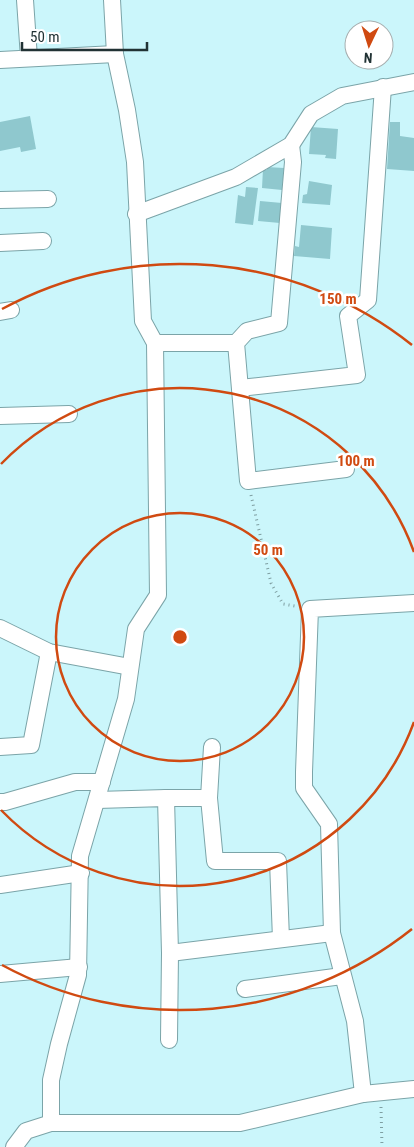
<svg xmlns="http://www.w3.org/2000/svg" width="414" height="1147" viewBox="0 0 414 1147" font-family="'Roboto Condensed',sans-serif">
<rect width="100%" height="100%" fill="#cbf6fb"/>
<g fill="#8fc8ce">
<path d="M30,116L36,149L21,152L20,147L0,151V122Z"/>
<path d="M390,122H400V136L414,138V171L387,169Z"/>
<path d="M311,127L338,129L336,159L325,158L326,155L309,154Z"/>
<path d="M267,167L284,168L282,190L262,188L263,169L267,170Z"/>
<path d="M309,181L332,185L330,205L302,203L303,195L307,194Z"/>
<path d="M246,187L258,188L253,225L235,223L238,195L245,197Z"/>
<path d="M260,201L282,203L280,223L258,221Z"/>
<path d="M301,225L332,228L330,259L294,256L295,246L299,247Z"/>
</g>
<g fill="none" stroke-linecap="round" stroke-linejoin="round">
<g stroke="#7ba4a8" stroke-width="18">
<g id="minor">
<path d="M25,0L29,58"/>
<path d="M0,60L115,54"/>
<path d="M291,145L293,162L279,323L247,331L236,343L248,481L346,469"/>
<path d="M0,200L48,199"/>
<path d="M136,214L236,177L291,145L311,114L342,96L414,82"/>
<path d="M0,243L43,241"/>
<path d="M0,312L11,310"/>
<path d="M155,343H236"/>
<path d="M240,388L357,375L348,316L368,300L383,87"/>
<path d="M0,416L69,414"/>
<path d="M0,628L49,652L130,667"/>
<path d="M0,747L31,745L49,652"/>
<path d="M166,798H209L215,861H278L281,939"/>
<path d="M209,798L212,747"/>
<path d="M97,800L166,798L170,953L169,1040"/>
<path d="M0,802H5L75,782H102"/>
<path d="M0,885L81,873"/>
<path d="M170,953L332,933"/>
<path d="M0,974L79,967"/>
<path d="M245,989L342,976"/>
<path d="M363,1094L355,1021L332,933L329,824L304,788V772L310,609L414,603"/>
<path d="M51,1123V1080L59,1044L78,975L80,856L126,699L136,629L158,595L155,343L143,321L135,162L127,110L115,54L112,0"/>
<path d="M14,1147L26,1131L51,1123H240L363,1094L414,1089"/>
</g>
</g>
<g stroke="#7f9fa2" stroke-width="3" stroke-dasharray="1 4" stroke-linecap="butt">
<path d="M251,495L271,583L283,604L295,606"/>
<path d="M381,1107L382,1147"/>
</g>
<use href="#minor" stroke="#fff" stroke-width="16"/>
</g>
<g fill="none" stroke="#d04a11" stroke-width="2.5">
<circle cx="180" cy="637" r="124"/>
<path d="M414 722A249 249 0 0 1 1 810M1 464A249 249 0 0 1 414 552"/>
<path d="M412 929A373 373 0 0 1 2 965M2 309A373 373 0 0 1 412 345"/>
</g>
<circle cx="180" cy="637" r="8" fill="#d04a11" stroke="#fff" stroke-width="2.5"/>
<g font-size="15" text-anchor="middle" font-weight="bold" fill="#d04a11" stroke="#fff" stroke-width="5" stroke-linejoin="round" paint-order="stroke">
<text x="338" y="304">150 m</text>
<text x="356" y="466">100 m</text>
<text x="268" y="555">50 m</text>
</g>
<g transform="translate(369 45) rotate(184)"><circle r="24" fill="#ffffff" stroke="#a6adae"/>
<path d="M0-4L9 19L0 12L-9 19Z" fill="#d04a11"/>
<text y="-8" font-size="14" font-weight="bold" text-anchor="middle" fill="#213234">N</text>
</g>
<path d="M22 42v8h125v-8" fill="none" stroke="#213234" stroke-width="2.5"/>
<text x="30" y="42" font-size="15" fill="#213234" stroke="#ffffff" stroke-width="4" paint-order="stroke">50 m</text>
</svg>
